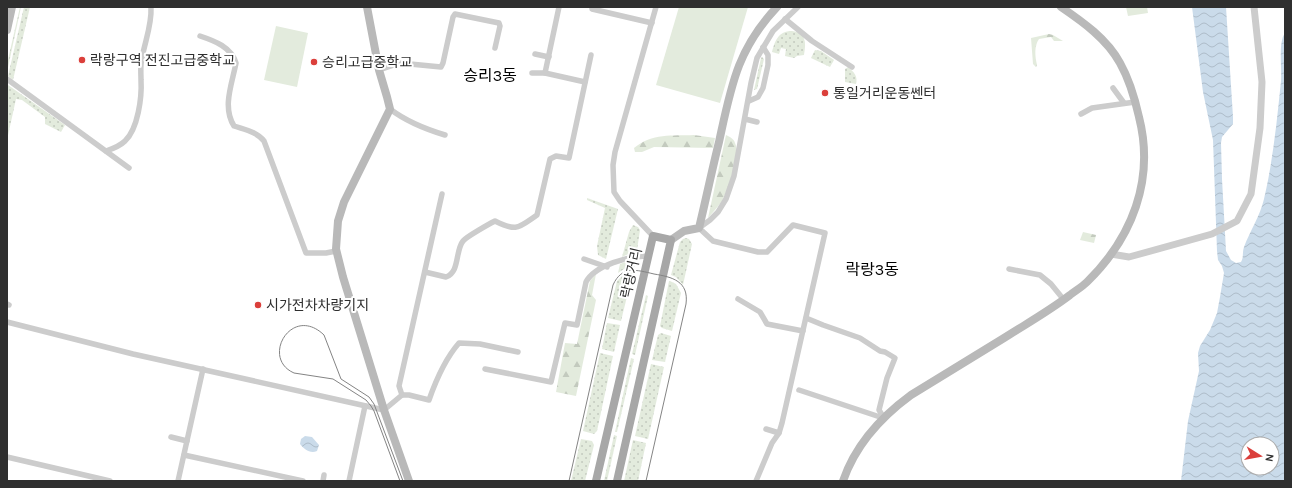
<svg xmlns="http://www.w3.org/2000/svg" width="1292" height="488" viewBox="0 0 1292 488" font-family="Karla,'Noto Sans KR',sans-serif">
<defs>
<pattern id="grass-dots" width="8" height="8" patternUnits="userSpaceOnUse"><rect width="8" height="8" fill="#e3ebdd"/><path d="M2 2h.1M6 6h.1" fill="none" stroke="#c3cabe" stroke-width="1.8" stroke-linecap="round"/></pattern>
<pattern id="forest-firs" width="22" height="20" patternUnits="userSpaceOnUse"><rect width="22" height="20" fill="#e3ebdd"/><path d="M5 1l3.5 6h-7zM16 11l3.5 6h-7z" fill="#c3cabe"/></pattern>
<pattern id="water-waves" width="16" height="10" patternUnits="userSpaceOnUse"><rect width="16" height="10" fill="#cadbea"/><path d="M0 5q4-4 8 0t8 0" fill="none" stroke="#aebcc9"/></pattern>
</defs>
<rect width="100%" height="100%" fill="#fff"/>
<g fill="url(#grass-dots)">
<path d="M20,7H21L7,72V64Z"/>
<path d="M24,7H30L13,80L8,76Z"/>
<path d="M792,31C807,33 806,44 804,55L797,56L794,58L785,56L786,49L781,48L779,54L772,52C775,41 778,31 792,31Z"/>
<path d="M815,50L821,51L834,60L830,67L811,58Z"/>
<path d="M762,57L764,59L757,89L754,90L761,58Z"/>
<path d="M848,67C854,72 858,76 856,84L845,82V69Z"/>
<path d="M8,85L65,125L61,132L45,124V117L22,100L16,99L7,140V86Z"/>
<path d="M587,198L618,209L606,259L598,255L597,246L605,208L587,200Z"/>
<path d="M633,225L638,227L640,230L637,250L622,257L629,232Z"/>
<path d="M686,238L689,239L692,244L683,285L676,277L671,275L680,242L683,239Z"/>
<path d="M632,259H635L634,268L624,269L618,273L620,264Z"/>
<path d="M633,272L621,321L608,318L617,281L622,276Z"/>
<path d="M669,281H670L676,284L681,293L672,331L662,328L660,326Z"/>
<path d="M646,295L648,296L635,355L632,354Z"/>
<path d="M607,323L620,325L614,352L602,349Z"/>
<path d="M661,333L671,336L665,362L652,360L658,335Z"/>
<path d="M600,353L613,356L597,431L594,434L583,431Z"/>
<path d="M631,358L634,359L617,432H615Z"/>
<path d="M651,364L664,367L648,439L635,436Z"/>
<path d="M614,435L617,436L607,481H604Z"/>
<path d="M581,439L592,441L594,445L585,481H571Z"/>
<path d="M633,440L646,443L638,481H624Z"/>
</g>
<g fill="url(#forest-firs)">
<path d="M1049,34L1053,35L1063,41H1054L1051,37L1039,39C1034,46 1035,56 1037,65L1036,67L1033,64L1031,38Z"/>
<path d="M694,135L715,138L713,148L654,147L642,152H635L634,148C652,133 672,136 694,135Z"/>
<path d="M726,135C730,137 734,139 735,143C741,155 728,190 722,201C718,207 713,212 708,218Z"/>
<path d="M1083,232L1096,235L1094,243L1080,240Z"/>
<path d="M596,274L592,295L596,300L576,396L556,392L565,343L577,344L590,281Z"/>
</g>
<g fill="#e3ebdd">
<path d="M679,7H748L720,103L656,85Z"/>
<path d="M1126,7H1147L1148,13L1128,16Z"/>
<path d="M276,26L308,33L297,87L264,80Z"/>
</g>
<g fill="url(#water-waves)" fill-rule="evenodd">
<path d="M1192,7H1226L1233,117V124L1222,137L1221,143L1222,179L1226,251L1231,260L1236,263L1241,262C1244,257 1242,253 1244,247C1250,231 1260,216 1264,199C1273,161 1277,120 1281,81C1282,68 1278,42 1285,33V481H1181L1188,421L1199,371L1198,353L1200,346L1210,330L1217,313L1220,297L1224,273L1222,266L1218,260L1217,251L1213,140L1203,92ZM1248,444H1272V468H1248Z"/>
<path d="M305,436L312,437L319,445L317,451C310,454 304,449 300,444L301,439Z"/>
</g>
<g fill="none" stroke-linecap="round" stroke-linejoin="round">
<g stroke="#ccc" stroke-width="5.5">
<path d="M592,7V9L652,23"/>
<path d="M785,19L812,41L852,67"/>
<path d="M200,36C215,41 231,47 236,63C232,84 222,107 234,126C246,130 257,132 264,141L306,253H326L336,251"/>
<path d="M535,54L549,57"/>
<path d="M379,70L400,63L441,67L443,63L453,17L455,14L499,23L500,26L495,48"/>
<path d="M532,73H545L585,82"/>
<path d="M545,73L559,7"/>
<path d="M7,79L129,168"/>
<path d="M1113,88L1124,103"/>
<path d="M749,101L758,97L763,88L768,65V55L763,47"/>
<path d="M390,109C407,122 425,129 445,135"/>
<path d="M1081,114L1092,108L1135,102"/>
<path d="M745,119L757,122"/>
<path d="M106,151C112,149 120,146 125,141C138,129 142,97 141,80C141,72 140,66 142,58C145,41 152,25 151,7"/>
<path d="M653,236L620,201L614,192L613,165L615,152L656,7"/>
<path d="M584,259L607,267"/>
<path d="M1009,269L1040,275L1051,284L1064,300"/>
<path d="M425,272L446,277C460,272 455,251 463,241C466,237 489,224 495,221C517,232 518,228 537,215L550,159L556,156L569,158L591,55"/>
<path d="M738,299L760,312L767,324L803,331"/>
<path d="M7,304L9,305"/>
<path d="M806,318L823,325L860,338L880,351L885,352L895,358L887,378L879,410L884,418"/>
<path d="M7,322L133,354L384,410L402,395H409L429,400C436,380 445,359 459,343L480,344L518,352"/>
<path d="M485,369L551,382L565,323L577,325L586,282C595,265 629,256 648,256"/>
<path d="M799,390L883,418"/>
<path d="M402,395L399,386L442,194"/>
<path d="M766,429L779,433"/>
<path d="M171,437L187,441"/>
<path d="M184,455L303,481"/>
<path d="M7,457L110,481"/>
<path d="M178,481L203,369"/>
<path d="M323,481L324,475"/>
<path d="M349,481L365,406"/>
<path d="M756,481L772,443L779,433L782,423L825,233L793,225L767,252H758L713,241L699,228L710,220L718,212L726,199L734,176L751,83L757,58L773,31L798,7"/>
</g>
<path stroke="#ccc" stroke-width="7" d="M1111,254L1129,257L1212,234L1237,221L1251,194L1260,128L1262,82L1254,7"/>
<g stroke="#b9b9b9" stroke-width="8">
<path d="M367,7L379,70L387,97L390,109L344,202L338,221L336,249L343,277L384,410L409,481"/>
<path d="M7,30L12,7"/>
<path d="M671,240L684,231L699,228C706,199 712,170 719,142C731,87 737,49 777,7"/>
<path d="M843,481C855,446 881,417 911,395C942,376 973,357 1004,338C1026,324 1049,311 1070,295C1075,291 1082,287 1087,282C1132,238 1155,180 1139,117C1135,99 1129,79 1120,63C1107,39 1083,22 1061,7"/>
</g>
<path stroke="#a7a7a7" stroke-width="8" d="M596,481L653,236L671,240L617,481"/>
<g stroke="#848484" stroke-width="1">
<path d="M400,481L374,411L371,406L366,400L333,379L294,373C260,358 292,304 324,335L341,379L369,397L374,404L403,481"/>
<path d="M569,481L613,285C622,265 637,270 654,274C672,277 689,281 686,304L646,481"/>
</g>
</g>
<g fill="#db3f3b" stroke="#fff" stroke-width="1.5">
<circle cx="82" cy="60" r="4"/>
<circle cx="314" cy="62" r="4"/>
<circle cx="825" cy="93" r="4"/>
<circle cx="258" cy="305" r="4"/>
</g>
<g text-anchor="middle" stroke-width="4" stroke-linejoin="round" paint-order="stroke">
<g font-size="14" fill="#2f2f2f" stroke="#fff" text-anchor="start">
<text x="90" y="65">락랑구역 전진고급중학교</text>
<text x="322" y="67">승리고급중학교</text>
<text x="833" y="98">통일거리운동쎈터</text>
<text x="266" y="310">시가전차차량기지</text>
</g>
<g font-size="14" fill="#2f2f2f" stroke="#fff">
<text transform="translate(631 273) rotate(-77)" y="5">락랑거리</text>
</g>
<g font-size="16" fill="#000" stroke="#fff">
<text x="490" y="81">승리3동</text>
<text x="872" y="275">락랑3동</text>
</g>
</g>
<rect width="1292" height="488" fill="none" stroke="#2f2f2f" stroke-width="16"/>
<g transform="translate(1260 456) rotate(101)"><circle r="19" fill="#ffffff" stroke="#acacac"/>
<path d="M0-3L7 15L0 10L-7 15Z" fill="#db3f3b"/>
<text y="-6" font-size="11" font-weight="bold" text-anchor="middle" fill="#2f2f2f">N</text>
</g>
</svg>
